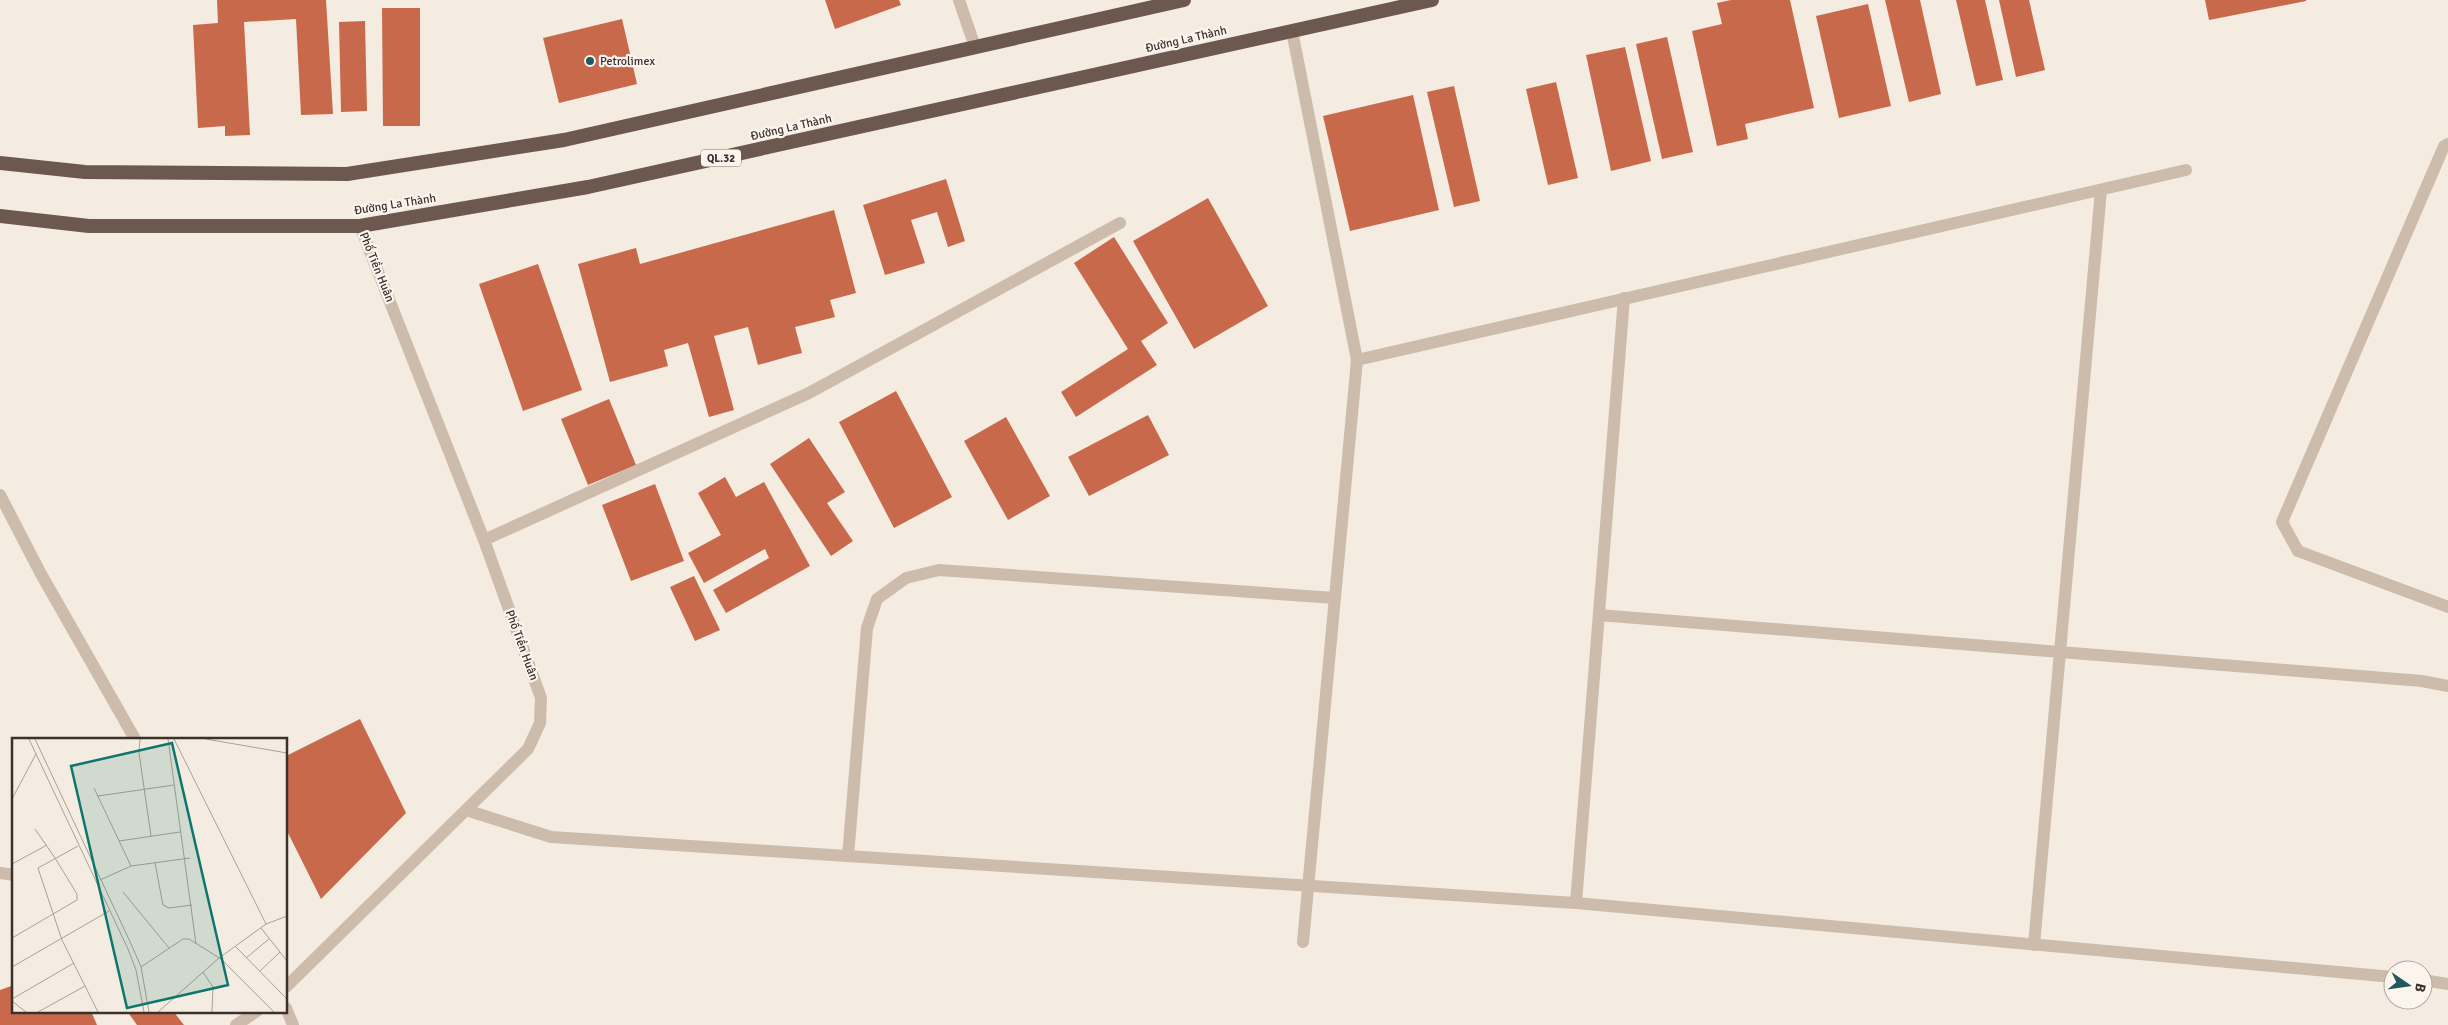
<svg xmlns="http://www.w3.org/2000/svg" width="2448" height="1025" viewBox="0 0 2448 1025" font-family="Signika,sans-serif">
<rect width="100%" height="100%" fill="#f4ebe1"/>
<g fill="#c8694b">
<path d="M217,0H326L333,114L301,115L296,19L244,22L250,135L225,136V126L198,128L193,25L218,23Z"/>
<path d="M825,0H899L901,5L835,29Z"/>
<path d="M1731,0H1790L1814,108L1745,124L1748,139L1717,146L1692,31L1722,24L1717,3Z"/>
<path d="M1885,0H1920L1941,94L1909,102Z"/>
<path d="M1956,0H1985L2003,80L1976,86Z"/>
<path d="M1999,0H2029L2045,70L2016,77Z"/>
<path d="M2205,0H2306V1L2209,20Z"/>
<path d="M1868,4L1891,106L1839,118L1816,16Z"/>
<path d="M382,8H420V126H383Z"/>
<path d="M622,19L637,84L559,103L543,38Z"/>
<path d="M365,21L367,111L341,112L339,22Z"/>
<path d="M1667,37L1693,152L1662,159L1636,44Z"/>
<path d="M1625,47L1651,161L1611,171L1586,55Z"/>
<path d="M1556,82L1578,178L1548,185L1526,89Z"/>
<path d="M1454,86L1480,201L1454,207L1427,92Z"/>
<path d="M1413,95L1439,210L1350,231L1323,116Z"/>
<path d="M946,179L965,241L948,247L937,212L911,220L925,263L885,275L863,205Z"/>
<path d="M1208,198L1268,306L1194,349L1133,241Z"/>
<path d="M834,210L856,293L830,300L835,317L795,327L802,353L790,356L758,365L748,327L714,336L734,410L709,417L688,343L664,350L668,366L610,382L578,264L636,248L640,264Z"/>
<path d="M1114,237L1168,323L1141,341L1157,365L1076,417L1061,392L1128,349L1074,263Z"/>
<path d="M538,264L582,390L523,411L479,284Z"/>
<path d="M896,391L952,497L894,528L839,422Z"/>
<path d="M609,399L636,465L588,485L561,419Z"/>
<path d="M1148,415L1169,455L1089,496L1068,457Z"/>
<path d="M1006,417L1050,496L1008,520L964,441Z"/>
<path d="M809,438L845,492L827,503L853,541L831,556L770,464Z"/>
<path d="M725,477L736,497L764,482L810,566L726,613L713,590L769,558L765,549L704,583L688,553L721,535L698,493Z"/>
<path d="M655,484L684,561L631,581L602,505Z"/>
<path d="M694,576L720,630L695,641L670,587Z"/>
<path d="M360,719L406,813L321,899L286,829V756Z"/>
<path d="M14,985V1011H91L97,1025H0V990Z"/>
<path d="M127,1011H173L184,1025H137Z"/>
</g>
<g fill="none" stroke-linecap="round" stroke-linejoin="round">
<path stroke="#cdbbac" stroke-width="12" d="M2448,144L2444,146L2282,522L2298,551L2448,607"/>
<g stroke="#cdbbac" stroke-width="12">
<path d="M959,0L975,47"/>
<path d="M1292,31L1357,360L1303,942"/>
<path d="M1357,360L2186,170"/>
<path d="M0,495L41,574L135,739"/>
<path d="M484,540L809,393L1120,223"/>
<path d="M1599,615L2422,681L2448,686"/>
<path d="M466,810L551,837L1576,903L2393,977"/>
<path d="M848,856L867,628L877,599L906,578L939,570L1335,598"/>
<path d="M0,873L14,875"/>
<path d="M1576,903L1624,298"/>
<path d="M2034,945L2101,190"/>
<path d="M2423,980L2448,984"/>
<path d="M286,987L528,749L540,723L541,698L484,540L360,226"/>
<path d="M286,1008L293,1025"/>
<path d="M236,1025L257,1011"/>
</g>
<g stroke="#6c584f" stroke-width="14">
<path d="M0,163L85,172L347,174L564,140L1184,0"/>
<path d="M0,216L89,226H360L588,187L1432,0"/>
</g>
</g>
<circle fill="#1f5a5e" stroke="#fbf5ee" stroke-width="2" cx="590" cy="61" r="5"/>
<g text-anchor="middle" stroke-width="4.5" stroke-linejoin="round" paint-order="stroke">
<rect fill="#fbf5ee" stroke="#756b66" stroke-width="1" x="701" y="149.5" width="40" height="17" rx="4"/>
<g font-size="11" font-weight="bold" fill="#3b302b">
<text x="721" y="162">QL.32</text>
</g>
<g font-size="12" fill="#3b302b" stroke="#fbf5ee">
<text transform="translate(1186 39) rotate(-13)" y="4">Đường La Thành</text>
<text transform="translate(791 127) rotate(-13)" y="4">Đường La Thành</text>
<text transform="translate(395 204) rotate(-9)" y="4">Đường La Thành</text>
<text transform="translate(377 267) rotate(68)" y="4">Phố Tiền Huân</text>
<text transform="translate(522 645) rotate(70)" y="4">Phố Tiền Huân</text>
</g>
<g font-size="12" fill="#3b302b" stroke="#fbf5ee" text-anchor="start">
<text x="600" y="65">Petrolimex</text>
</g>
</g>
<g transform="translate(12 738)">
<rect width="275" height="275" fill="#f4ebe1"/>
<path fill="none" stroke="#aaa098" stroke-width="1" d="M17,1L116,211L124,232L132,274M23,1L120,208L129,229L137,274M128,1L127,15L139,98M156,1L184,206M162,1L254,186M194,1L275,15M82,50L119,128M86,58L162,47M0,61L24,16M107,103L168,94M66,108L26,130L50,202L86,274M143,125L151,167L157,170L180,167M0,126L35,107M88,142L119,128L178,120M111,154L157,210M249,190L275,223M0,200L65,162V156L43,120L23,91M223,208L275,261M234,220L257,201M0,229L97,173M129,229L171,201H177L209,221L262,274M248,233L268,214M191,234L201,249L200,274M0,261L62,225M0,263L14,274M26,274L73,248M146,274L207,220L254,186L275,178"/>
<path fill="#0f766e" fill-opacity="0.15" stroke="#0f766e" stroke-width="2.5" d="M160,5L216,247L115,270L59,28Z"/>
<rect width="275" height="275" fill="none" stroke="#3b302b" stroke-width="2.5"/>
</g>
<g transform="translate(2408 985) rotate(103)"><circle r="24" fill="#fbf5ee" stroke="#aea6a0"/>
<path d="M0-4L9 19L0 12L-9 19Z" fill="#1f5a5e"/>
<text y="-8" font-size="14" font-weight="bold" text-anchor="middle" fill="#3b302b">B</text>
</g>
</svg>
